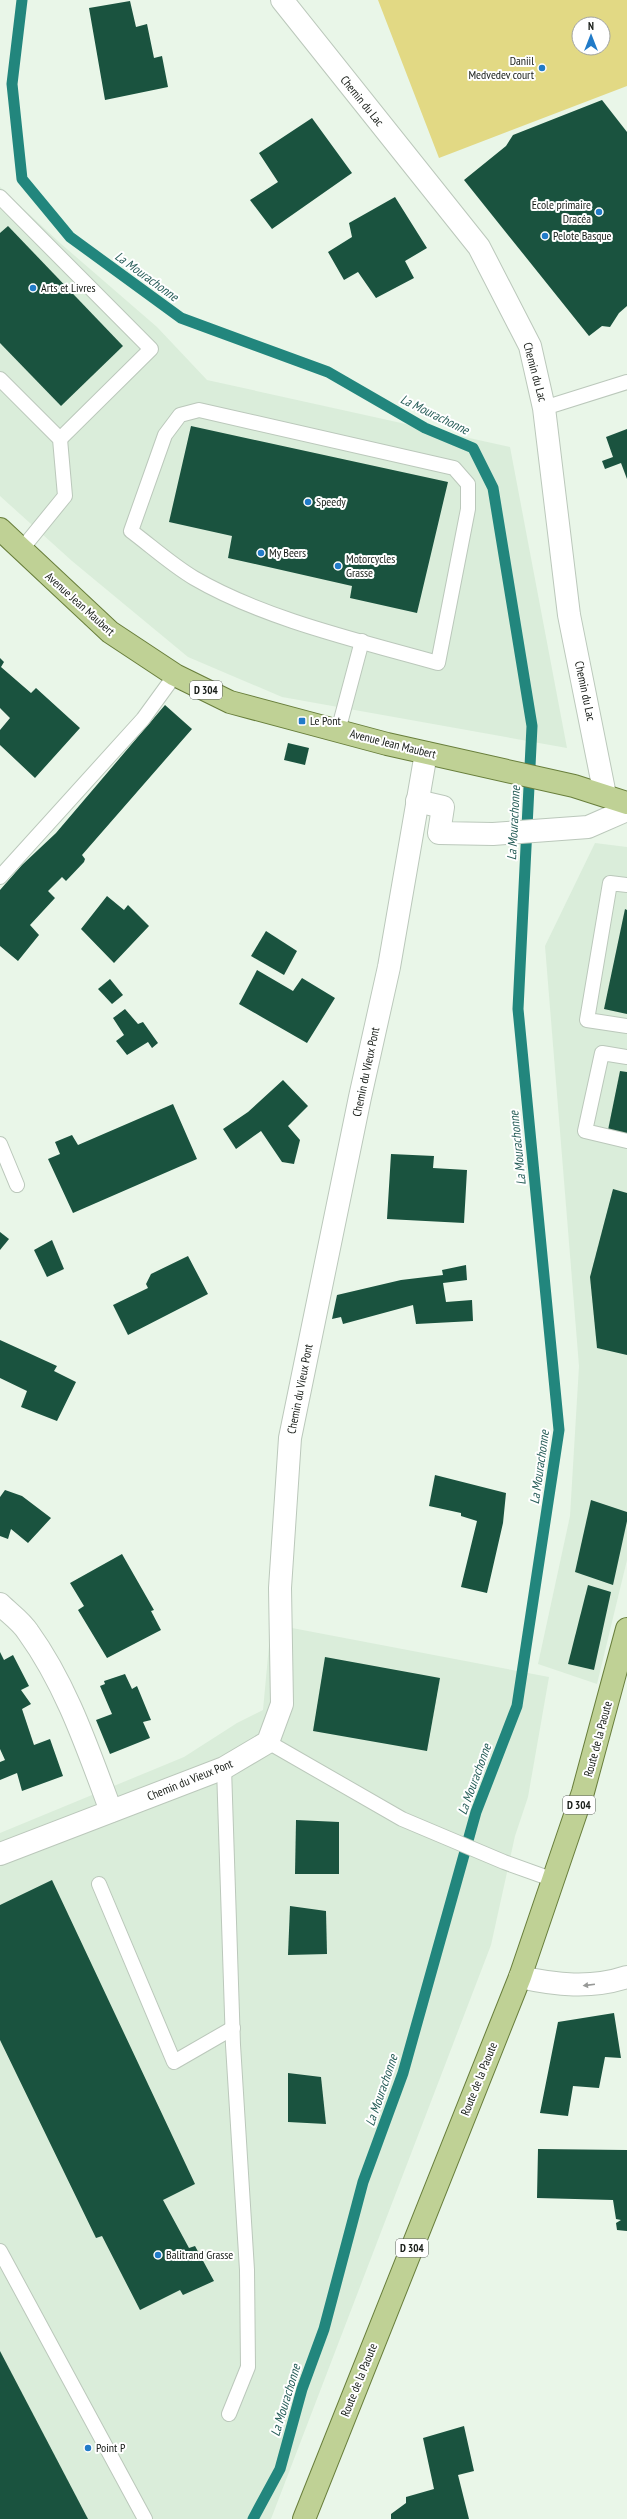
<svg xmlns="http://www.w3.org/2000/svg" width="627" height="2519" viewBox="0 0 627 2519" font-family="'PT Sans Narrow',sans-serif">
<rect width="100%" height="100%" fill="#e9f6e8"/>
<g fill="#daedda">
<path d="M0,187L60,243L157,327L207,380L510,447L567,748L282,697L188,657L72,561L0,496Z"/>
<path d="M595,843L627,847V1560L597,1684L538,1664L570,1516L579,1366L545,946Z"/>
<path d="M271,1624L549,1677L528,1797L515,1836L491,1945L271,2519H0V1833L184,1757L237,1723L263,1710Z"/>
</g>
<path fill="#e2d984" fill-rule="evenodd" d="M378,0H627V86L439,158ZM579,24H603V48H579Z"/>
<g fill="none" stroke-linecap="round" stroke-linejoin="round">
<path stroke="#22867d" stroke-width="11" d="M22,0L12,84L22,179L70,237L181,318L328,372L425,428L473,448L493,488L532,726L518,1009L559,1430L517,1706L476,1812L403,2073L363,2182L324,2329L302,2389L280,2469L253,2519"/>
</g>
<g fill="#1a533f">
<path d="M130,1L136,27L147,24L154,58L162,56L168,87L105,100L89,8Z"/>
<path d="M602,100L627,132V306L619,313L610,327L602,326L589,336L464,180L506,146L513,135Z"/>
<path d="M312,118L352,173L272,229L250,200L278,182L259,153Z"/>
<path d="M395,197L427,248L405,261L414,278L376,298L358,272L344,280L328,252L352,237L349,223Z"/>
<path d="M8,226L123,346L61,406L0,343V233Z"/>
<path d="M191,426L448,482L417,613L350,598L352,586L228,558L232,536L169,522Z"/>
<path d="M627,429V479L621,463L605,469L602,461L613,457L606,437Z"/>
<path d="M0,658L4,662L1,667L31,693L36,688L80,728L35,778L0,745V730L10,718L0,708Z"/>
<path d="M165,705L192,729L82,855L85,859L84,862L66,881L62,877L48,891L55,898L30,925L39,935L18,961L0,946V890L22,865L56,833Z"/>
<path d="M288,743L309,748L305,765L284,760Z"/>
<path d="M107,896L124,910L128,905L149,926L114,963L81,929Z"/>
<path d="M625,909L627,910V1014L604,1009Z"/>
<path d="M266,931L297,951L284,975L251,956Z"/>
<path d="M257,970L293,991L302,978L335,998L307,1043L239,1004Z"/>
<path d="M110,979L123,995L112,1004L98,989Z"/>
<path d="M125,1009L138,1024L143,1022L158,1043L152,1048L148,1042L127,1055L116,1041L124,1035L113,1018Z"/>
<path d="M620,1071L627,1072V1134L608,1130Z"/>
<path d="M283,1080L308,1106L288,1126L300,1140L294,1164L282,1162L261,1131L236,1149L223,1129L248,1112Z"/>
<path d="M173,1104L197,1159L73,1213L48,1159L60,1154L55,1142L72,1135L78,1145Z"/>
<path d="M391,1154L434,1156L433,1168L467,1170L464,1223L387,1219Z"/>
<path d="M613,1189L627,1193V1355L597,1348L590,1277Z"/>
<path d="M0,1232L9,1239L0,1250Z"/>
<path d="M52,1240L64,1269L47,1277L34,1250Z"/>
<path d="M188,1256L208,1294L128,1335L113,1305L148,1288L146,1284L151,1274Z"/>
<path d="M466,1265L467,1280L443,1283L446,1302L472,1300L473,1321L416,1324L413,1305L343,1324L341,1317L332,1319L337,1295L401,1280L443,1275L442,1270Z"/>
<path d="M0,1340L57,1366L54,1371L76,1382L57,1421L21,1407L27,1391L0,1378Z"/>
<path d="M435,1475L506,1493L503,1523L487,1593L461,1587L477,1521L461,1516V1513L429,1506Z"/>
<path d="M5,1490L22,1496L51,1518L28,1543L11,1529L8,1539L0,1536V1497Z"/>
<path d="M591,1500L627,1512V1521L613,1585L575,1572Z"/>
<path d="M122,1554L154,1610L151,1611L161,1630L107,1658L78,1610L84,1606L70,1583Z"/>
<path d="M588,1585L611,1592L594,1670L568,1664Z"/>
<path d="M0,1652L4,1660L13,1655L29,1686L21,1690L31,1704L22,1709L34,1745L50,1739L63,1776L22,1791L17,1773L0,1780V1762L5,1760L0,1749Z"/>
<path d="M325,1657L440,1678L427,1751L313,1731Z"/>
<path d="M125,1674L132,1689L137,1686L151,1720L143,1722L150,1738L110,1754L96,1720L112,1714L100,1686L105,1684L104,1681Z"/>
<path d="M296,1820L339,1822V1874H295Z"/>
<path d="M52,1880L195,2184L163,2200L189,2248L195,2246L214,2281L183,2295L180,2290L140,2310L102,2236L96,2238L0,2040V1905Z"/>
<path d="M290,1906L326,1911L327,1954L288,1955Z"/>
<path d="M614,2013L621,2058L605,2057L599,2088L573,2086L568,2116L540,2113L558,2022Z"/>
<path d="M288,2073L321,2077L326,2124L288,2122Z"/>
<path d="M538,2149L627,2150V2231L617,2230L616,2223L621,2220L616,2219L613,2200L537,2198Z"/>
<path d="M0,2351L88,2519H0Z"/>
<path d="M464,2426L474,2471L458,2475L469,2519H391V2514L406,2503V2497L434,2489L423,2438Z"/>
</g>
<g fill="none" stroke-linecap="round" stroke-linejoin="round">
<g stroke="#bbc8bb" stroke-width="16">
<g id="lane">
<path d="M0,197L151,349L60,439"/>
<path d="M0,379L60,439L65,496L21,550"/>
<path d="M544,408L627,382"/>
<path d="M199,410L454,468L468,484V509L438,663C360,641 264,619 194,578C172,565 151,546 131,531L165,435L180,415Z"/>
<path d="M338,731L362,641"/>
<path d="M0,877L143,719L175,675"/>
<path d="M627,885L610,883L587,1020L627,1026"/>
<path d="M627,1057L602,1053L585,1131L627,1141"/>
<path d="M0,1144L17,1185"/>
<path d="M268,1742L402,1819L504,1862L554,1880"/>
<path d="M224,1768L233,2045L247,2270L248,2367L229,2414"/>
<path d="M99,1884L174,2062L233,2028"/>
<path d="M0,2251L145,2519"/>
</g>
</g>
<g stroke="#bbc8bb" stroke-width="24">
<g id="street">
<path d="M282,0L479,247L530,346L544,408L569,615L605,795"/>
<path d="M417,801L443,807L439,833L493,834L588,827L627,810"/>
<path d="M0,1604C9,1613 21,1621 28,1632C67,1686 88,1750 111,1811"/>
<path d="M0,1854L224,1768L268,1742L282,1704L280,1588L290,1438L360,1097L389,967L426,753"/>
</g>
</g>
<g stroke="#bbc8bb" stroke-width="24">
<path id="secondary" d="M520,1977C556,1985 591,1989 627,1977"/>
</g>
<g stroke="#687e3b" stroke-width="24">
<g id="primary">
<path d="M0,529L110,632L175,675L230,702L387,744L574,786L627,803"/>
<path d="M304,2519L520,1977L583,1792L627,1629"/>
</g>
</g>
<use href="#lane" stroke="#fff" stroke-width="14"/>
<use href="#street" stroke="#fff" stroke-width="22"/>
<use href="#secondary" stroke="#fff" stroke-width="22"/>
<use href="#primary" stroke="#bfd195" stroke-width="22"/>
</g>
<defs><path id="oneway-solid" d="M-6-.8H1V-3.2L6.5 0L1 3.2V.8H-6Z"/></defs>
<use fill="#979997" href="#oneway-solid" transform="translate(589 1985) rotate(173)"/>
<g fill="#217bc8" stroke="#fff" stroke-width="1.5">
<circle cx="542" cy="68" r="4"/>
<circle cx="599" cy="212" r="4"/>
<circle cx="545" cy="236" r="4"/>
<circle cx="33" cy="288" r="4"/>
<circle cx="308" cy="502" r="4"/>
<circle cx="261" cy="553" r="4"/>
<circle cx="338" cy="566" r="4"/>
<rect x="298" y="717" width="8" height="8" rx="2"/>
<circle cx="158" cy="2255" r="4"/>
<circle cx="88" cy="2448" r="4"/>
</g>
<g text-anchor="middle" stroke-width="4" stroke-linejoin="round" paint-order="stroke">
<g fill="#fff" stroke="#5d605d" stroke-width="1">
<rect x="190" y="681" width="32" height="18" rx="3"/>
<rect x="563" y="1796" width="32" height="18" rx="3"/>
<rect x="396" y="2239" width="32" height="18" rx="3"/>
</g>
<g font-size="11" font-weight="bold" fill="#171c17">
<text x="206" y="694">D 304</text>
<text x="579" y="1809">D 304</text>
<text x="412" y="2252">D 304</text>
</g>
<g font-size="12" fill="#171c17" stroke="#fff" text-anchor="start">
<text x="534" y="65" text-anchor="end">Daniil<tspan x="534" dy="14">Medvedev court</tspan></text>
<text x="591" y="209" text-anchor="end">École primaire<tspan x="591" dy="14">Dracéa</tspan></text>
<text x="553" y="240">Pelote Basque</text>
<text x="41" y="292">Arts et Livres</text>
<text x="316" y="506">Speedy</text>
<text x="269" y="557">My Beers</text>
<text x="346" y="563">Motorcycles<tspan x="346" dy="14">Grasse</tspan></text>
<text x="310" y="725">Le Pont</text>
<text x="166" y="2259">Balitrand Grasse</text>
<text x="96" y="2452">Point P</text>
</g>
<g font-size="12" fill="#171c17" stroke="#fff">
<text transform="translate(362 101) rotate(51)" y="4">Chemin du Lac</text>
<text transform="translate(535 372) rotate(75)" y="4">Chemin du Lac</text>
<text transform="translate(80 604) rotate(42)" y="4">Avenue Jean Maubert</text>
<text transform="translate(585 691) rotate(78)" y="4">Chemin du Lac</text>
<text transform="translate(393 744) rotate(14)" y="4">Avenue Jean Maubert</text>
<text transform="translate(366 1072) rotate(-78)" y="4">Chemin du Vieux Pont</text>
<text transform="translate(300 1389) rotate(-79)" y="4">Chemin du Vieux Pont</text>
<text transform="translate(598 1739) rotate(-75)" y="4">Route de la Paoute</text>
<text transform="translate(190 1780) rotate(-22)" y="4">Chemin du Vieux Pont</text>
<text transform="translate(479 2079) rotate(-68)" y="4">Route de la Paoute</text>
<text transform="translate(359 2380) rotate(-68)" y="4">Route de la Paoute</text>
</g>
<g font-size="13" font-style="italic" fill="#285e59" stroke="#fff">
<text transform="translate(147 276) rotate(36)" y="5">La Mourachonne</text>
<text transform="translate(435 414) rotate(26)" y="5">La Mourachonne</text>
<text transform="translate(513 823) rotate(-87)" y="5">La Mourachonne</text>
<text transform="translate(517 1148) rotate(-96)" y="5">La Mourachonne</text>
<text transform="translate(539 1467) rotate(-82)" y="5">La Mourachonne</text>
<text transform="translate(474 1779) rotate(-70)" y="5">La Mourachonne</text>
<text transform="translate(381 2090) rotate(-71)" y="5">La Mourachonne</text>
<text transform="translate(285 2400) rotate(-73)" y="5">La Mourachonne</text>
</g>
</g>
<g transform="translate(591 36)"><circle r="19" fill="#ffffff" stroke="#a2a4a2"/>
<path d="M0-3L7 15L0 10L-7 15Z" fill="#217bc8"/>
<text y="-6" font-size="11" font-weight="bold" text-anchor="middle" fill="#171c17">N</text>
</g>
</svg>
